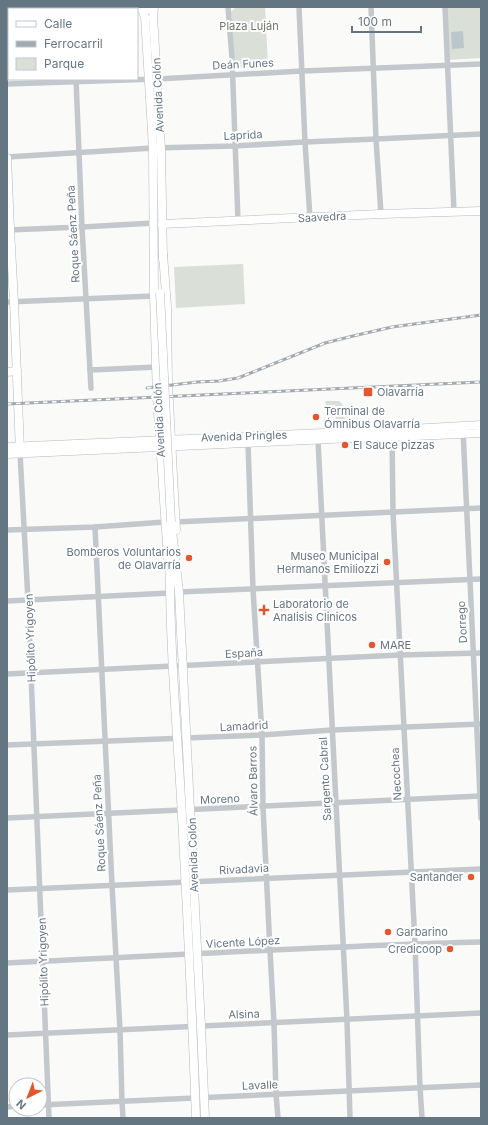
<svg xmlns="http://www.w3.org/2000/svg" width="488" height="1125" viewBox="0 0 488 1125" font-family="Inter,sans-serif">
<rect width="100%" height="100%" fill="#fafaf8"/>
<g fill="#dadfd7">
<path d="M265,7L268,66L238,68L235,66L231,12L235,8Z"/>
<path d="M444,7H481V58L447,60Z"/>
<path d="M243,264L245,304L176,308L174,267Z"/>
<path d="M325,401H339L343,405L346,426H336L335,405H326Z"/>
</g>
<path fill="#bbc7cb" d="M463,31L464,48L452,49L451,32Z"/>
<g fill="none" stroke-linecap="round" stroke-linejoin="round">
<g stroke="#b3babf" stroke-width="9">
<g id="secondary">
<path d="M7,8L30,7"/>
<path d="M154,8L153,17L157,79L161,149L163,259"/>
<path d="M118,9L140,8L147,10"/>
<path d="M142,9L145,17L153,148L154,296L157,397L168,559"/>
<path d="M7,158L10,229L14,302L20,451"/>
<path d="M162,224L381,214L481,211"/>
<path d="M163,254L167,307L168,385L176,530"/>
<path d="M7,372L17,371"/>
<path d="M7,447L392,430L481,425"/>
<path d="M7,454L352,438L392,437L481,433"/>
<path d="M171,522L179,592L201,1026L205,1118"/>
<path d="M170,553C169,634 176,716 181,798C187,904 192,1011 196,1118"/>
</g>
</g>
<g stroke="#c3c8cc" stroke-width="5.5">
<path d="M72,7V9"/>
<path d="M228,7L232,58L238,221"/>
<path d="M299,7L305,142L310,218"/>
<path d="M371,7L376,139L381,214"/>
<path d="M445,7L454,212"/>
<path d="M76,79L82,227L91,388"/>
<path d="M7,84L157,79L302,71L481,64"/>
<path d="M7,157L153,148L234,146L305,142L376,139L481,134"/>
<path d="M8,230L82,227L154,223"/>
<path d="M7,302L154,296"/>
<path d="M90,370L157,367"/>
<path d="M463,430L481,818"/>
<path d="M392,434L393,512L415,944L420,1088L422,1118"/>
<path d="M318,440L336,803L347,1020L350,1118"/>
<path d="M248,443L253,589L262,735L263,807L270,950L274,1023L276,1094L278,1118"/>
<path d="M20,453L28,600L49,1118"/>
<path d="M175,522L481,508"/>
<path d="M95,527L112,885L120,1030L122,1102L123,1118"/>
<path d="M7,530L95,527L165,522"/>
<path d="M179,592L481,579"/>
<path d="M7,601L170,593"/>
<path d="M7,674L400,655L481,653"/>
<path d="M7,745L262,735L332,730L481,724"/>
<path d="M7,818L481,796"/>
<path d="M7,890L481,869"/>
<path d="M7,963C165,956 323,946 481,942"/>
<path d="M7,1035L481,1013"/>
<path d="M40,1105L481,1085"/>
<path d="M7,1107L16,1106"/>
</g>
<use href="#secondary" stroke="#fff" stroke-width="8"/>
<g stroke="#a2aab0" stroke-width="3">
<g id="rail">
<path d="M147,388L197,382L219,381L238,378L325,343L353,336L392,327L481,315"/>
<path d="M7,404L481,382"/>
</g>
</g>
<use href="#rail" stroke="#fff" stroke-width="1.5" stroke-dasharray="4.5" stroke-linecap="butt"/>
<g stroke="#b3babf" stroke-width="9" stroke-linecap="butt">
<path id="secondary-bridge" d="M160,293L171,522"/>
</g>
<use href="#secondary-bridge" stroke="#fff" stroke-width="8"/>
</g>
<g fill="#e4572e" stroke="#fff" stroke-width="1.5">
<rect x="363" y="387" width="10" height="10" rx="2"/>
<circle cx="316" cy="417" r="4"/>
<circle cx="345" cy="445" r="4"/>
<circle cx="189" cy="558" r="4"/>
<circle cx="387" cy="562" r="4"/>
<path d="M262 604h4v4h4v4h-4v4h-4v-4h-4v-4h4z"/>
<circle cx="372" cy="645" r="4"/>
<circle cx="471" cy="877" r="4"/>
<circle cx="388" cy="932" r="4"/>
<circle cx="450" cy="949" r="4"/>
</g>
<g text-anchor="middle" stroke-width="4" stroke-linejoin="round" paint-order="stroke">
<g font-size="11" fill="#687a64" stroke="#fff">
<text x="249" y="30">Plaza Luján</text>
</g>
<g font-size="11" fill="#657683" stroke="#fff">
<text transform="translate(243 64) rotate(-3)" y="4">Deán Funes</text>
<text transform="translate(158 95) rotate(-93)" y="4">Avenida Colón</text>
<text transform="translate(243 135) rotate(-3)" y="4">Laprida</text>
<text transform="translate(322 217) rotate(-3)" y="4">Saavedra</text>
<text transform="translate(73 234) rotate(-93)" y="4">Roque Sáenz Peña</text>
<text transform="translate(159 420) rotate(-93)" y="4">Avenida Colón</text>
<text transform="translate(244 436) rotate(-2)" y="4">Avenida Pringles</text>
<text transform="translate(462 622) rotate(-93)" y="4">Dorrego</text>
<text transform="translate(30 638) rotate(-92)" y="4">Hipólito Yrigoyen</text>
<text transform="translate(244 653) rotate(-3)" y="4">España</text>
<text transform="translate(244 726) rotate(-3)" y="4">Lamadrid</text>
<text transform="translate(396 774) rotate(-93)" y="4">Necochea</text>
<text transform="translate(325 779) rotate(-93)" y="4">Sargento Cabral</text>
<text transform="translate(253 781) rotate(-91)" y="4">Álvaro Barros</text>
<text transform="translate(220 799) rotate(-3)" y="4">Moreno</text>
<text transform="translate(99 823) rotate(-93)" y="4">Roque Sáenz Peña</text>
<text transform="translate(193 855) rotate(-92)" y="4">Avenida Colón</text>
<text transform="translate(244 869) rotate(-3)" y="4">Rivadavia</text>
<text transform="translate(243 942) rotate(-3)" y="4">Vicente López</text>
<text transform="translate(43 962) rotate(-92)" y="4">Hipólito Yrigoyen</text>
<text transform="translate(244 1014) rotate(-2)" y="4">Alsina</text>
<text transform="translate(260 1085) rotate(-2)" y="4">Lavalle</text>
</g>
<g font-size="11" fill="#657683" stroke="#fff" text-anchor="start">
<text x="377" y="396">Olavarría</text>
<text x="324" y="415">Terminal de<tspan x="324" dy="13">Ómnibus Olavarría</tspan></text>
<text x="353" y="449">El Sauce pizzas</text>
<text x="181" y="556" text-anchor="end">Bomberos Voluntarios<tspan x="181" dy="13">de Olavarría</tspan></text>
<text x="379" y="560" text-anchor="end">Museo Municipal<tspan x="379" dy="13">Hermanos Emiliozzi</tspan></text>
<text x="273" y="608">Laboratorio de<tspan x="273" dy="13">Analisis Clinicos</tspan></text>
<text x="380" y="649">MARE</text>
<text x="463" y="881" text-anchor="end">Santander</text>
<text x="396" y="936">Garbarino</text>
<text x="442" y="953" text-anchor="end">Credicoop</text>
</g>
</g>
<rect width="488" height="1125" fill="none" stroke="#657683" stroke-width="16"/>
<rect x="8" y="8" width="130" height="72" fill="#ffffff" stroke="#c1c8cd"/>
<rect x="16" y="21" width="20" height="6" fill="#ffffff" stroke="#c1c8cd"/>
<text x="44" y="28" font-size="12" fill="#657683">Calle</text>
<rect x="16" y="41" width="20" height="6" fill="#a2aab0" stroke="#c1c8cd"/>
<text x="44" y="48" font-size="12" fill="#657683">Ferrocarril</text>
<rect x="16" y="58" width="20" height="12" fill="#dadfd7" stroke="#c1c8cd"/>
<text x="44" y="68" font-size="12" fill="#657683">Parque</text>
<g transform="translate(28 1097) rotate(222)"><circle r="19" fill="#ffffff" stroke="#c1c8cd"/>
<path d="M0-3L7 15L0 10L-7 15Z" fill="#e4572e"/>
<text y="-6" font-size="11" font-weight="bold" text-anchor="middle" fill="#657683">N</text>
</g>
<path d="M352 26v6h69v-6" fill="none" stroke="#657683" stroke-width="2"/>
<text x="358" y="26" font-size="12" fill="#657683" stroke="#ffffff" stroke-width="3" paint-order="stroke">100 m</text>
</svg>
